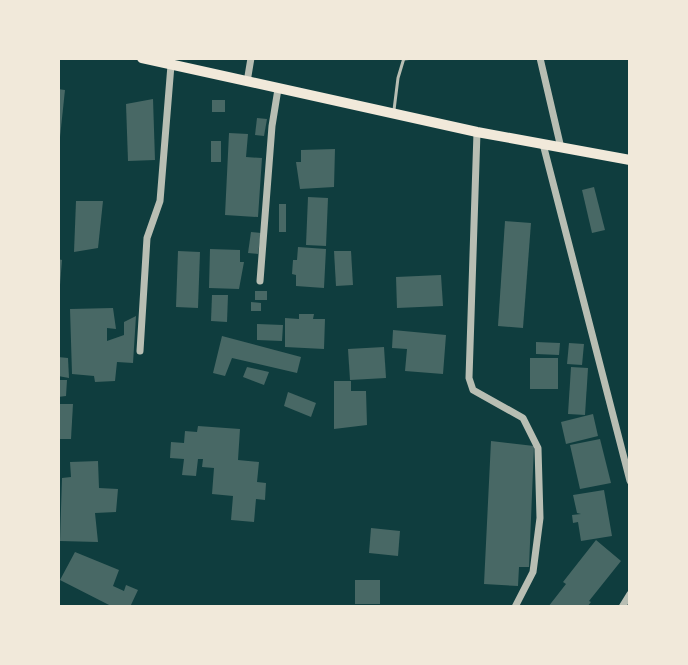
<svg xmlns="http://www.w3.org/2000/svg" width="688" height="665" viewBox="0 0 688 665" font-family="'Sofia Sans Condensed',sans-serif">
<rect width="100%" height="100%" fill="#0f3d3e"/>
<g fill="#486865">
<path d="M58,89L65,90L60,137L58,136Z"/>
<path d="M153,99L155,160L128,161L126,104Z"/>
<rect x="212" y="100" width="13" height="12"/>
<path d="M257,118L267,119L264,136L255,135Z"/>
<path d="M229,133L248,134L246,157L262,158L258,217L225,215Z"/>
<rect x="211" y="141" width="10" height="21"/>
<path d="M335,149L334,187L300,189L296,162H301V150Z"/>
<path d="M594,187L605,230L592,233L582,190Z"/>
<path d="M308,197L328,198L326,246L306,245Z"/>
<path d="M76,201H103L98,248L74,252Z"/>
<rect x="279" y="204" width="7" height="28"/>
<path d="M505,221L531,223L523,328L498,326Z"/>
<path d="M251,232L261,233L258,254L248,253Z"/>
<path d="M298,247L326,249L324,288L296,286V275L292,274L293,260H297Z"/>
<path d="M210,249L240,250V262H244L239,289L209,288Z"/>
<path d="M178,251L200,252L198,308L176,307Z"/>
<path d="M334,251H351L353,285L336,286Z"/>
<path d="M58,259L62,260L60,285H58Z"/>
<path d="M441,275L443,306L397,308L396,277Z"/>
<rect x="255" y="291" width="12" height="9"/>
<path d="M212,295H228L227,322L211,321Z"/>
<path d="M251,302L261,303V311H251Z"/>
<path d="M113,308L116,329L107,328V341L124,335V322L136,316L133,363L117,362L115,381L95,382L94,376L72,374L70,309Z"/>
<path d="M299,314H314L313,319H325L324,349L285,347V318L299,319Z"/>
<path d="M257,324L283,325L282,341L257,340Z"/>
<path d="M393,330L446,335L443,374L405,371L407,349L392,348Z"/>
<path d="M222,336L301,357L297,373L232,358L225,376L213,373Z"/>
<path d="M536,342L560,343L559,355L536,354Z"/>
<path d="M569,343L584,344L582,365L567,364Z"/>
<path d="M384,347L386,378L350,380L348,349Z"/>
<path d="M58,357L68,358L69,378L58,376Z"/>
<rect x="530" y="358" width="28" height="31"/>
<path d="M247,367L269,372L264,385L243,377Z"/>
<path d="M571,367L588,368L585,415L568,414Z"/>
<path d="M58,380H67L66,396L58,397Z"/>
<path d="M334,381H351V391H366L367,425L334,429Z"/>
<path d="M288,392L316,403L311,417L284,406Z"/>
<path d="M58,404H73L71,439H58Z"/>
<path d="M593,414L598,436L566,444L561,422Z"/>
<path d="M198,426L240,429L238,460L259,462L257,482L266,483L265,500L256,499L254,522L231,520L233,496L212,494L214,468L202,467L203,459H198L196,476L182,475L184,459L170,458L171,442L184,443L185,431L197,432Z"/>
<path d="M600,439L611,483L580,489L570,445Z"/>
<path d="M491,441L534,446L529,567H519L518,586L484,584Z"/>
<path d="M98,461L99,488L118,489L116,512L95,513L98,542L60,541L62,478L71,477L70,462Z"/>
<path d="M604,490L612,536L581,541L578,522L573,523L572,515L581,514L577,513L573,495Z"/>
<path d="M371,528L400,531L398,556L369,553Z"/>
<path d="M596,540L621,561L589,601L591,602L587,607H548L566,584L563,582Z"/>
<path d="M75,552L119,570L113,586L124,591L126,585L138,590L130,607H113L60,580Z"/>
<rect x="355" y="580" width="25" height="24"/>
</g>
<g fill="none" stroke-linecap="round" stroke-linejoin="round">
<g stroke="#b8beb3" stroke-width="3">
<path d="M404,59L414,58"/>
<path d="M394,110L398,78L404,58"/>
</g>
<g stroke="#b8beb3" stroke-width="7">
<path d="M540,58L561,148"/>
<path d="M247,82L251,58"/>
<path d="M477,132L469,378L473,390L523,418L538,448L540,518L533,572L515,607"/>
<path d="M543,144L630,481"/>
<path d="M260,281L272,126L278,89"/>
<path d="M140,351L147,238L160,201L171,65"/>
<path d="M622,607L630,594"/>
</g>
<path stroke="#f1e9da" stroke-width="10" d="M142,58L477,132L630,160"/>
</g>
<rect width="688" height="665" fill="none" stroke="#f1e9da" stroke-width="120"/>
</svg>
